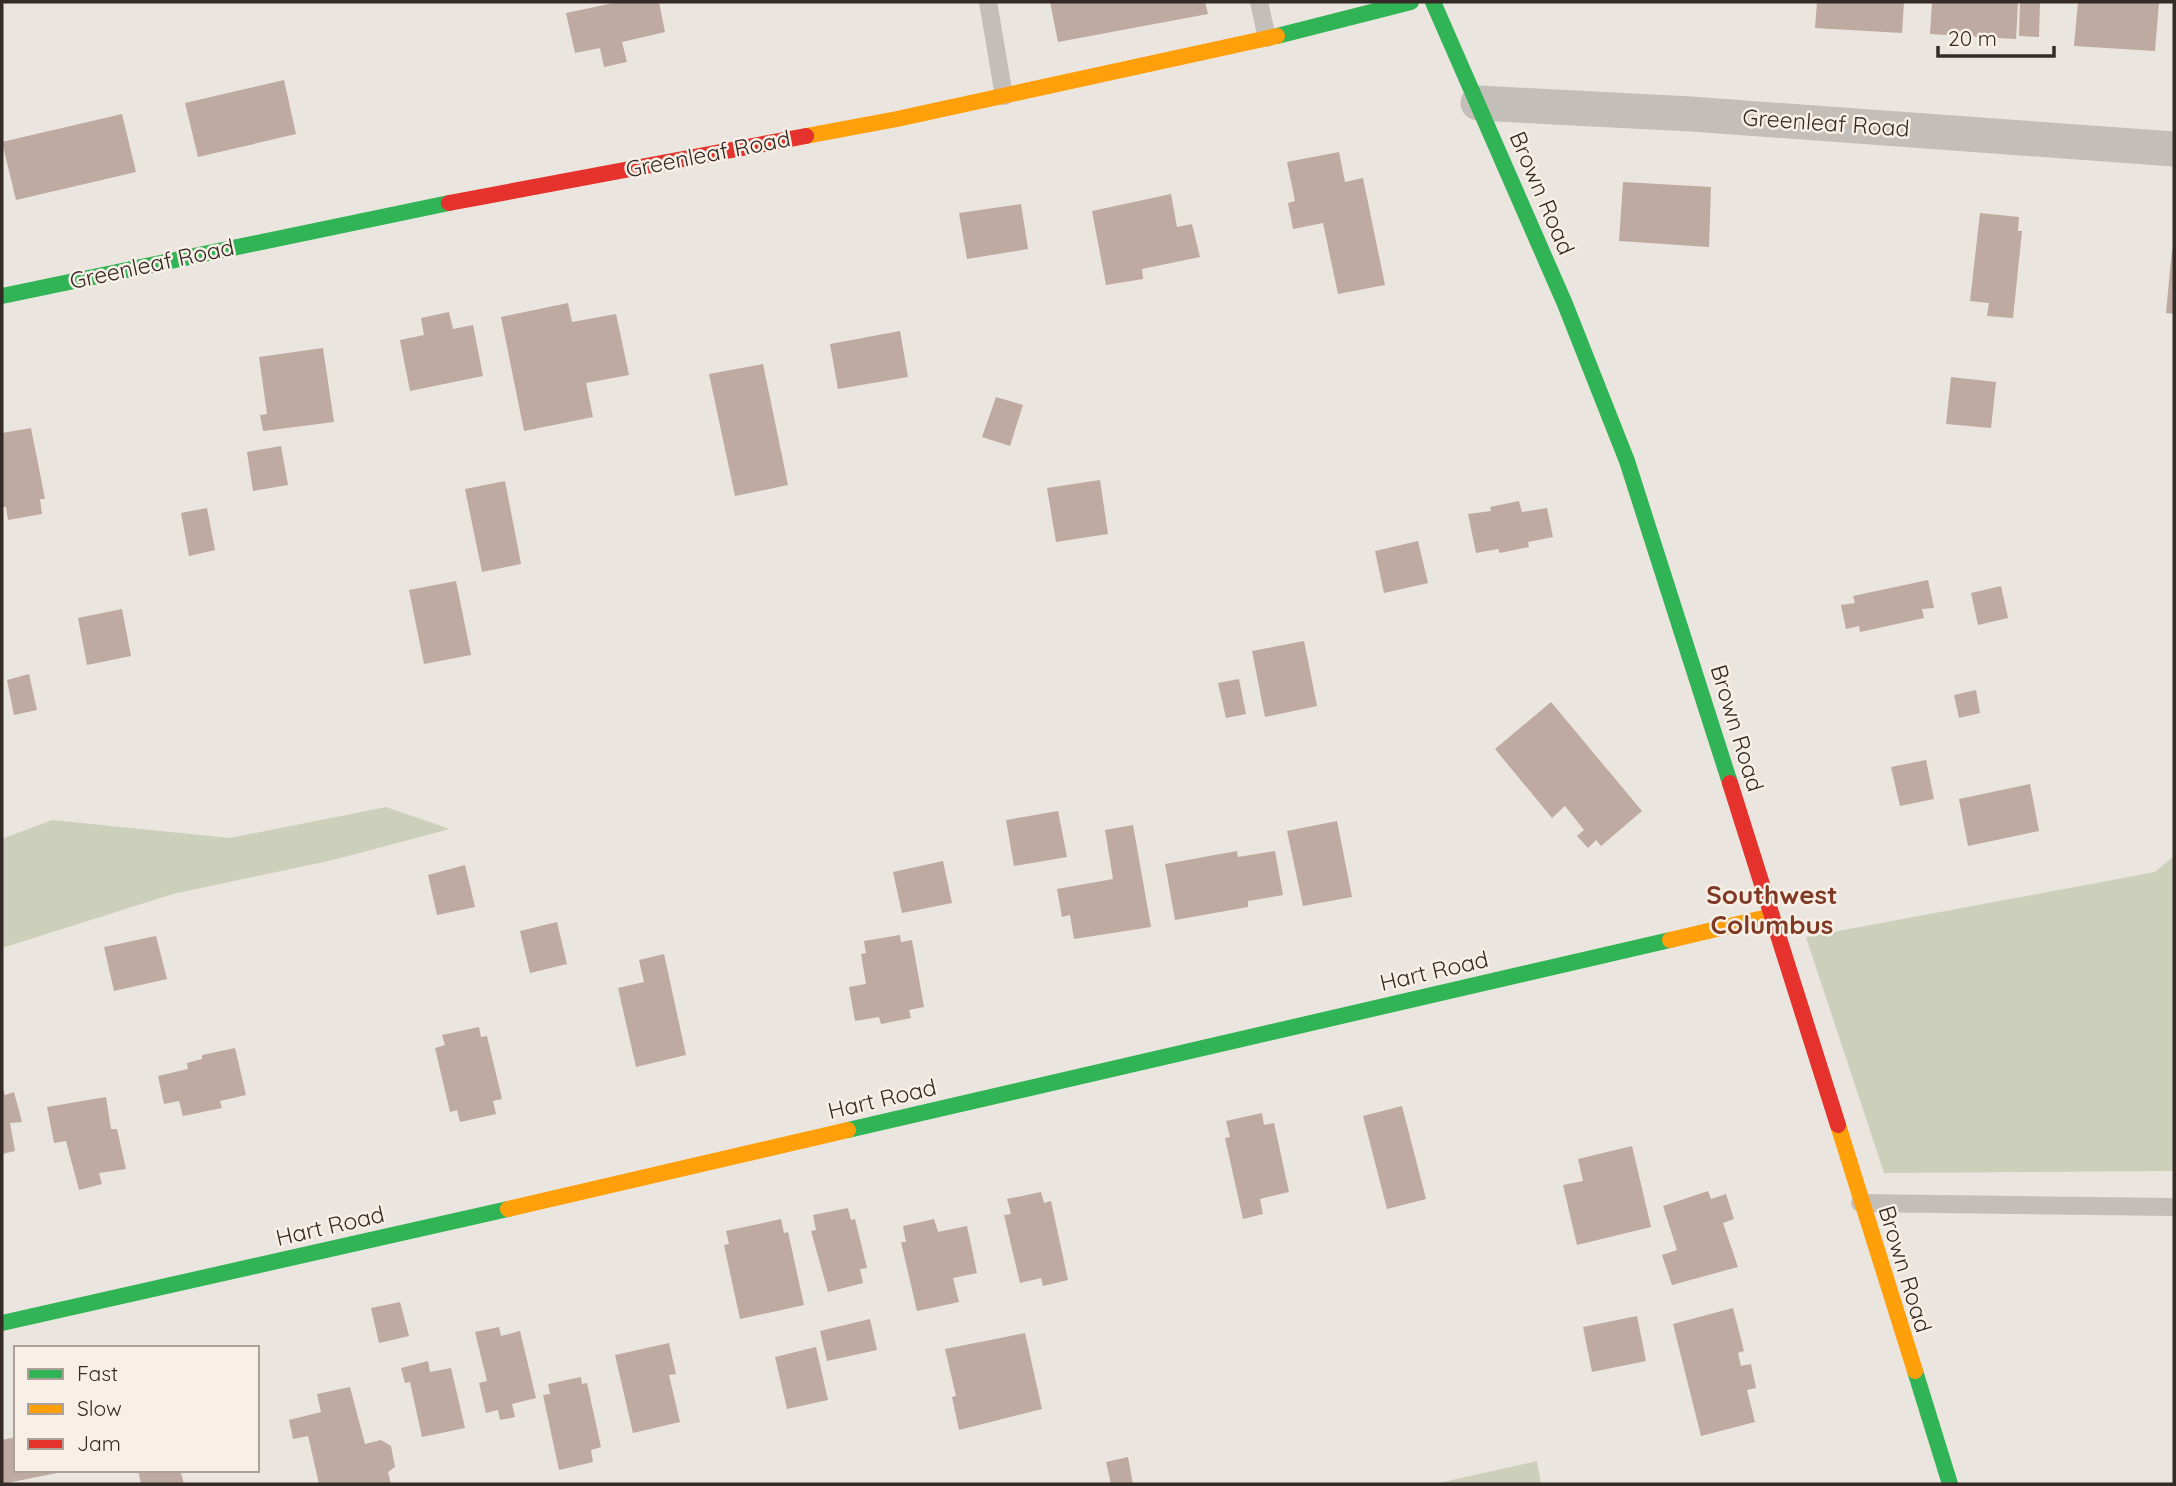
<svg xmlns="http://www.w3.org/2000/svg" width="2176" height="1486" viewBox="0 0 2176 1486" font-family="Quicksand,sans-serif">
<rect width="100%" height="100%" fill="#ebe5df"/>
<g fill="#ccd0ba">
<path d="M386,807L450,829L333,860L173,894L2,948V839L52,820L230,838Z"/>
<path d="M2174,856V1171L1884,1173L1806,937L2155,872Z"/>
<path d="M1537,1461L1541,1484H1434Z"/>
</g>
<g fill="#beaaa1">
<path d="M618,2H659L665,32L622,42L627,62L604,67L600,48L575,53L566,13Z"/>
<path d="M1050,2H1205L1208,14L1058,42Z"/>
<path d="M1817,2H1904L1902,33L1815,28Z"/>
<path d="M1932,2H2018L2016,39L1930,34Z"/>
<path d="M2020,2H2040L2039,37L2019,36Z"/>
<path d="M2078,2H2159L2155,51L2074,46Z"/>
<path d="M284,80L296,134L198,157L185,103Z"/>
<path d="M122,114L136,172L16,200L2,142Z"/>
<path d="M1339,152L1345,182L1363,178L1385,285L1338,294L1323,223L1293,229L1288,203L1295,201L1287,162Z"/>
<path d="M1623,182L1711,187L1709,247L1619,241Z"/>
<path d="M1171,194L1177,227L1192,224L1200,257L1142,269L1143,279L1106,285L1092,211Z"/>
<path d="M1021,204L1028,249L967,259L959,213Z"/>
<path d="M1980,213L2019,217L2018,231H2022L2013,318L1987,316L1989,303L1970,301Z"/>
<path d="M2172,249H2174V314L2166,313Z"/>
<path d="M568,303L572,322L616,314L629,375L586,383L593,417L524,431L501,317Z"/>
<path d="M449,312L453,329L473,325L483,376L410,391L400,340L424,335L421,318Z"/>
<path d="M900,331L908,377L838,389L830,344Z"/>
<path d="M323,348L334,422L263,431L260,415L267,414L259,357Z"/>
<path d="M763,364L788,485L735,496L709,374Z"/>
<path d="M1951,377L1996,382L1991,428L1946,424Z"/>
<path d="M996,397L1023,405L1010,446L982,437Z"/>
<path d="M31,428L45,499H40L42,514L8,520L6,507H2V433Z"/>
<path d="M281,446L288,485L253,491L247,452Z"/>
<path d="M1100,480L1108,534L1056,542L1047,488Z"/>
<path d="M505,481L521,564L482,572L465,489Z"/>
<path d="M1519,501L1522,512L1547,508L1553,537L1528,542L1529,547L1500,553L1498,549L1476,553L1468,514L1491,511L1490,507Z"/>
<path d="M207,508L215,550L189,556L181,513Z"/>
<path d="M1418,541L1428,583L1384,593L1375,551Z"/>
<path d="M1928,580L1934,608L1922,609L1924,618L1860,632L1859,626L1846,629L1841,605L1855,603L1853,596Z"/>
<path d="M456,581L471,655L424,664L409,590Z"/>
<path d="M2001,586L2008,618L1978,625L1971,593Z"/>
<path d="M122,609L131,656L87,665L78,618Z"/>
<path d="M1304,641L1317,706L1265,717L1252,651Z"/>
<path d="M29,674L37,710L14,715L7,680Z"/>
<path d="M1239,679L1246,714L1226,718L1218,683Z"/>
<path d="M1976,690L1980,713L1959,718L1954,695Z"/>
<path d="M1551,702L1642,811L1601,846L1596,840L1588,848L1577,836L1584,830L1565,806L1552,818L1495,749Z"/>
<path d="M1926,760L1934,799L1900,806L1891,767Z"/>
<path d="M2030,784L2039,831L1968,846L1959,799Z"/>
<path d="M1058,811L1067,857L1014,866L1006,820Z"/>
<path d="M1337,821L1352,897L1303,906L1287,831Z"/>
<path d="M1133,825L1151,927L1074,939L1070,915L1062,917L1057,889L1113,879L1105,830Z"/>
<path d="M1237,851L1238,857L1275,851L1283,895L1248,901V907L1175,920L1165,864Z"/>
<path d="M943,861L952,903L902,913L893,872Z"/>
<path d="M465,865L475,907L437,915L428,875Z"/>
<path d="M557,922L567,964L530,973L520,931Z"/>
<path d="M900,935L901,942L912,940L924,1007L909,1010L911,1018L881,1024L879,1017L855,1021L849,987L866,984L861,954L866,953L864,941Z"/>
<path d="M156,936L167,979L114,991L104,947Z"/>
<path d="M664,954L686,1055L636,1067L618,988L644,982L639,960Z"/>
<path d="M479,1027L481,1037L487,1036L502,1099L493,1101L496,1114L460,1122L457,1110L450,1112L435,1048L445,1045L442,1035Z"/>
<path d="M235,1048L246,1095L220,1101L222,1108L183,1116L179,1101L164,1104L158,1076L188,1069L187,1063L202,1059V1055Z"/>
<path d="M2,1086L5,1095L14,1092L22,1122L10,1123L15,1151L2,1154Z"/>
<path d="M106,1097L111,1129H117L126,1169L99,1173L102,1184L79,1190L66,1141L54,1143L47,1107Z"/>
<path d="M1402,1106L1426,1199L1387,1209L1363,1116Z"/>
<path d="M1262,1113L1264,1125L1274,1123L1289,1192L1260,1199L1263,1214L1243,1219L1225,1138L1230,1137L1226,1121Z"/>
<path d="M1632,1146L1651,1227L1577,1245L1563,1185L1583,1181L1578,1159Z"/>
<path d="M1708,1191L1711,1199L1726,1194L1734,1219L1723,1223L1738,1267L1672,1285L1662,1255L1677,1250L1663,1206Z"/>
<path d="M1041,1192L1044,1203L1051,1201L1068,1280L1043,1286L1041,1278L1020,1283L1004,1215L1011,1214L1007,1199Z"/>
<path d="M848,1208L851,1220L855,1219L867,1268L860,1269L863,1283L828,1292L811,1231L816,1230L813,1215Z"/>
<path d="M781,1219L784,1233L788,1232L804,1305L740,1319L724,1245L729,1244L726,1231Z"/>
<path d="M934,1219L938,1232L967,1226L977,1273L953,1278L959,1302L917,1311L901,1242H906L903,1226Z"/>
<path d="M400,1302L409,1336L379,1343L371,1308Z"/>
<path d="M1733,1308L1744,1351L1738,1353L1741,1366L1751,1364L1756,1388L1747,1390L1755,1422L1701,1436L1673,1324Z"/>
<path d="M1637,1316L1646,1361L1592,1372L1583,1327Z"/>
<path d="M870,1319L877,1350L827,1361L820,1331Z"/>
<path d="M499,1327L501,1336L520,1331L536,1398L512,1404L515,1417L500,1420L498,1410L486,1413L479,1383L487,1381L475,1332Z"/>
<path d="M1025,1333L1042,1409L959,1430L952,1397L956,1396L945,1349Z"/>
<path d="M669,1343L676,1374L669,1375L680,1422L633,1433L615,1355Z"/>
<path d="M816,1347L828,1400L787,1409L775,1357Z"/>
<path d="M428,1361L430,1372L451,1368L465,1428L422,1437L410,1382L405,1383L401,1368Z"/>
<path d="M581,1377L582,1384L587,1383L601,1447L591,1450L593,1462L559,1470L543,1395L550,1394L548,1384Z"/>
<path d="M350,1387L365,1444L381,1440L391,1446L395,1467L388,1472L391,1484H319L308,1436L293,1439L289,1420L321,1412L317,1394Z"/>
<path d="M16,1437V1470L67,1471L2,1484V1440Z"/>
<path d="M1128,1457L1133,1484H1111L1106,1462Z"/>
<path d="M138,1470H180L184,1484H141Z"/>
</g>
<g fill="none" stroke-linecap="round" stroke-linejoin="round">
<g stroke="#c4beb9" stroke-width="18">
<path d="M988,2L1004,96"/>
<path d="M1259,2L1267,38"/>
<path d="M1860,1203L2174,1207"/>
</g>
<path stroke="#c4beb9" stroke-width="35" d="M1478,103L1691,114L2174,149"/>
<g stroke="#30b455" stroke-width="16">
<path d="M1433,2L1565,304L1627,461L1730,783"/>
<path d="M1277,36L1411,2"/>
<path d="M2,296L449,203"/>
<path d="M848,1130L1670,940"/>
<path d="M2,1323L508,1209"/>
<path d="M1915,1371L1950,1484"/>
</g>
<g stroke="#ff9f0a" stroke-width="16">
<path d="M806,136L897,119L1277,36"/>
<path d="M1670,940L1772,916"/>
<path d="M1838,1125L1915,1371"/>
<path d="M508,1209L848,1130"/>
</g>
<g stroke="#e5322d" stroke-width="16">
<path d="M449,203L806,136"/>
<path d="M1730,783L1838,1125"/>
</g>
</g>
<g text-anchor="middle" stroke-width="5" stroke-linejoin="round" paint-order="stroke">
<g font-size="23" fill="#342b27" stroke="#f8f0e6">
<text transform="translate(1826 123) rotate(4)" y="8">Greenleaf Road</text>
<text transform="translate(708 154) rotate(-11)" y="8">Greenleaf Road</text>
<text transform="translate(1542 193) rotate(67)" y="8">Brown Road</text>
<text transform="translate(152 264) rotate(-12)" y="8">Greenleaf Road</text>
<text transform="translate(1737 728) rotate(73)" y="8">Brown Road</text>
<text transform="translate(1434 971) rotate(-13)" y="8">Hart Road</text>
<text transform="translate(882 1099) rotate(-13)" y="8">Hart Road</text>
<text transform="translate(330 1226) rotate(-13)" y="8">Hart Road</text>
<text transform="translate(1905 1269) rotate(73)" y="8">Brown Road</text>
</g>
<g font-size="26" font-weight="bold" fill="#7f3924" stroke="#f8f0e6">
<text x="1772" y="904">Southwest<tspan x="1772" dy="30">Columbus</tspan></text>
</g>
</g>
<rect width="2176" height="1486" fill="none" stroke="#342b27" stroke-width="7"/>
<rect x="14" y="1346" width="245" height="126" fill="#f8f0e6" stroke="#aaa19a" stroke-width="2"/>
<rect x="28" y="1369" width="35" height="10" fill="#30b455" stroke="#aaa19a" stroke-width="2"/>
<text x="77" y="1381" font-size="21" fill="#342b27">Fast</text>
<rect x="28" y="1404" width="35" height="10" fill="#ff9f0a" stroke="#aaa19a" stroke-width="2"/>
<text x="77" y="1416" font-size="21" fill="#342b27">Slow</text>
<rect x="28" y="1439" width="35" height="10" fill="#e5322d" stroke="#aaa19a" stroke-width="2"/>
<text x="77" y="1451" font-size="21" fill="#342b27">Jam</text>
<path d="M1938 46v10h116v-10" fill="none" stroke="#342b27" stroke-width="3.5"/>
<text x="1948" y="46" font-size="21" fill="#342b27" stroke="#f8f0e6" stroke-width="5" paint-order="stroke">20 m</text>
</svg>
